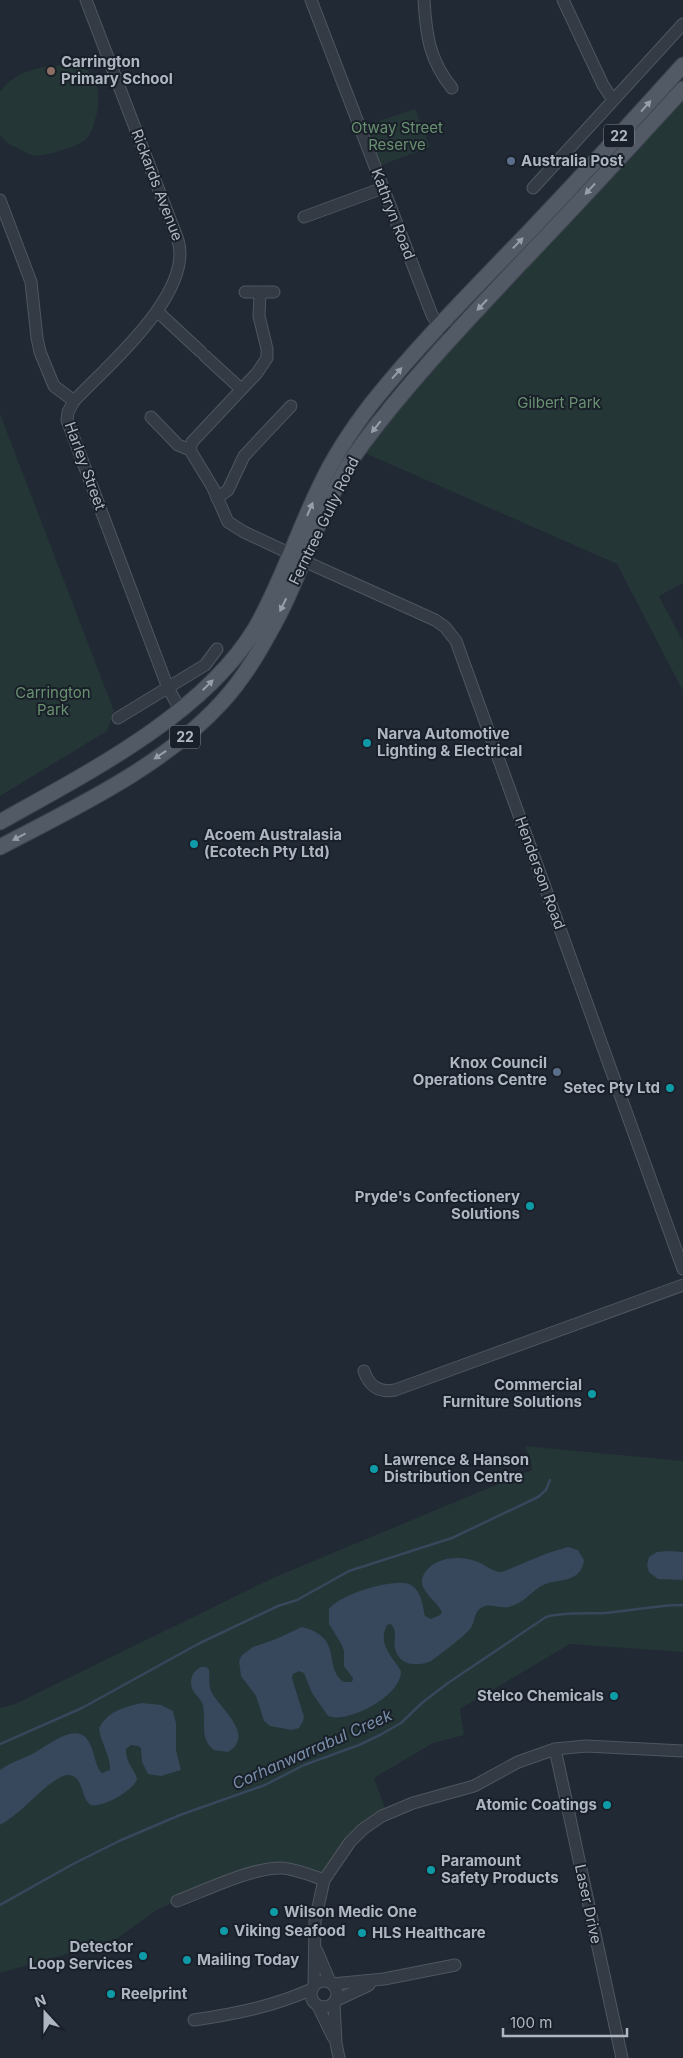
<svg xmlns="http://www.w3.org/2000/svg" width="683" height="2058" viewBox="0 0 683 2058" font-family="Inter,sans-serif">
<rect width="100%" height="100%" fill="#212934"/>
<g fill="#243636">
<path d="M78,65C104,74 101,108 92,129C90,133 88,139 84,141C75,147 42,158 32,155C25,153 18,148 11,145C7,142 2,139 0,134C0,125 0,102 0,92C16,68 52,64 78,65Z"/>
<path d="M683,89V583L659,596L683,642V691L617,564L358,450Z"/>
<path d="M415,109L430,147L379,166L364,126Z"/>
<path d="M0,414L114,711L107,731L0,796Z"/>
<path d="M525,1446L683,1461V1652L570,1644L460,1709L464,1735L433,1743L374,1778L387,1813L363,1829L324,1880L283,1868L177,1901L157,1910L115,1940L0,1973V1708L15,1704L275,1577L532,1470L531,1461Z"/>
</g>
<g fill="#37475c">
<path d="M568,1547L578,1550L584,1560C580,1587 554,1576 538,1588C529,1595 521,1604 509,1607C500,1609 491,1603 483,1607C473,1611 476,1622 470,1629C460,1640 443,1652 431,1661C418,1667 398,1666 395,1648C393,1638 398,1632 391,1624L387,1625C377,1644 392,1656 401,1671C402,1696 347,1724 328,1716L312,1693L304,1673L299,1671L293,1674L292,1678L304,1717L303,1721L299,1728L292,1730L270,1726L264,1721L256,1696L241,1676L239,1661L242,1655L253,1647L276,1639L302,1627C345,1638 322,1667 344,1682H352L353,1678L344,1666V1652L342,1645L329,1624V1609C338,1595 397,1576 411,1585C422,1592 422,1604 425,1616L431,1619L440,1615L442,1612C437,1602 425,1595 422,1584C421,1577 425,1571 430,1567C442,1556 463,1556 478,1562C486,1565 492,1572 502,1572L548,1553Z"/>
<path d="M668,1551L683,1552V1580L658,1579L649,1572L647,1565L649,1557L657,1552Z"/>
<path d="M201,1667H206L209,1670C210,1678 208,1685 212,1693C221,1709 256,1736 228,1752L214,1750C199,1739 206,1721 203,1706C201,1696 191,1694 191,1683C191,1675 194,1671 201,1667Z"/>
<path d="M142,1703L161,1705L173,1711L176,1724V1750L181,1770L161,1776L148,1774L142,1762L141,1748L138,1746L131,1745L126,1749C125,1762 134,1768 137,1779C134,1790 103,1808 91,1805C81,1799 84,1781 73,1776C60,1769 32,1801 22,1809C15,1815 8,1820 0,1825V1770C11,1762 23,1759 34,1753C46,1747 70,1726 84,1736C95,1745 94,1767 102,1773L110,1770C111,1756 100,1742 99,1728C108,1711 124,1707 142,1703Z"/>
</g>
<g fill="none" stroke-linecap="round" stroke-linejoin="round">
<g stroke="#37475c" stroke-width="2.5">
<path d="M0,1744L82,1708L198,1644L278,1606L297,1600L349,1571L452,1538L538,1497L546,1490L550,1480"/>
<path d="M0,1905L73,1864L119,1841L180,1815L265,1785L304,1765L359,1745L380,1735L401,1723L423,1702L448,1683L546,1617C565,1612 585,1614 605,1613C631,1611 657,1605 683,1605"/>
</g>
<g stroke="#4e5660" stroke-width="13">
<g id="minor">
<path d="M86,0L178,240C194,293 108,365 74,401L68,412L67,420L168,688L180,709"/>
<path d="M311,0L432,315L436,321L453,336"/>
<path d="M424,0C426,34 429,60 452,88"/>
<path d="M563,0L603,85L613,100"/>
<path d="M533,188L683,24"/>
<path d="M0,200L31,282L37,338L40,352L54,386L74,401"/>
<path d="M304,217L383,188"/>
<path d="M245,292H274"/>
<path d="M260,293L259,316L267,349V358L257,373L192,442L190,450L213,488L228,522L244,532L291,554"/>
<path d="M158,312L201,352"/>
<path d="M205,356L241,389"/>
<path d="M151,417L178,445L190,450"/>
<path d="M217,498L228,490L244,456L291,406"/>
<path d="M304,561L435,620L445,627L456,641L683,1269"/>
<path d="M118,718L205,665L217,649"/>
<path d="M364,1371C369,1386 379,1393 395,1390L683,1285"/>
<path d="M555,1749L622,2058"/>
<path d="M177,1901C206,1890 253,1867 282,1868C296,1869 310,1875 324,1880"/>
<path d="M317,1951L330,1982"/>
<circle cx="324" cy="1994" r="13"/>
<path d="M332,1984L384,1979L455,1965"/>
<path d="M314,1986L315,1921L324,1880L350,1842L363,1829L382,1816L413,1803L474,1786L518,1762L555,1749L586,1746L683,1751"/>
<path d="M337,2000L369,1985"/>
<path d="M334,2003L336,2043L339,2058"/>
<path d="M318,2006L333,2037"/>
<path d="M194,2020C235,2014 275,2006 312,1989"/>
</g>
</g>
<g stroke="#3d444f" stroke-width="17">
<g id="major">
<path d="M0,822C85,774 203,715 255,629C281,584 297,533 320,486C334,456 352,429 372,403C420,343 474,289 527,234C580,178 632,122 683,65"/>
<path d="M0,847C76,807 164,766 222,702C246,676 263,645 279,615C308,558 325,493 364,442C411,379 466,322 519,265C575,207 629,148 683,89"/>
</g>
</g>
<use href="#minor" stroke="#343b45" stroke-width="11"/>
<use href="#major" stroke="#525a65" stroke-width="15"/>
</g>
<defs><path id="oneway-solid" d="M-6-.8H1V-3.2L6.5 0L1 3.2V.8H-6Z" transform="scale(1.25)"/></defs>
<g fill="#979fab">
<use href="#oneway-solid" transform="translate(646 106) rotate(-48)"/>
<use href="#oneway-solid" transform="translate(590 189) rotate(133)"/>
<use href="#oneway-solid" transform="translate(518 243) rotate(-46)"/>
<use href="#oneway-solid" transform="translate(482 305) rotate(133)"/>
<use href="#oneway-solid" transform="translate(397 373) rotate(-48)"/>
<use href="#oneway-solid" transform="translate(376 427) rotate(129)"/>
<use href="#oneway-solid" transform="translate(310 509) rotate(-67)"/>
<use href="#oneway-solid" transform="translate(283 605) rotate(116)"/>
<use href="#oneway-solid" transform="translate(208 685) rotate(-44)"/>
<use href="#oneway-solid" transform="translate(160 755) rotate(146)"/>
<use href="#oneway-solid" transform="translate(19 837) rotate(152)"/>
</g>
<circle fill="#8d6e63" stroke="#1a2029" stroke-width="2" cx="51" cy="71" r="5"/>
<g fill="#5c6f8a" stroke="#1a2029" stroke-width="2">
<circle cx="511" cy="161" r="5"/>
<circle cx="557" cy="1072" r="5"/>
</g>
<g fill="#0f9aa8" stroke="#1a2029" stroke-width="2">
<circle cx="367" cy="743" r="5"/>
<circle cx="194" cy="844" r="5"/>
<circle cx="670" cy="1088" r="5"/>
<circle cx="530" cy="1206" r="5"/>
<circle cx="592" cy="1394" r="5"/>
<circle cx="374" cy="1469" r="5"/>
<circle cx="614" cy="1696" r="5"/>
<circle cx="607" cy="1805" r="5"/>
<circle cx="431" cy="1870" r="5"/>
<circle cx="274" cy="1912" r="5"/>
<circle cx="224" cy="1931" r="5"/>
<circle cx="362" cy="1933" r="5"/>
<circle cx="143" cy="1956" r="5"/>
<circle cx="187" cy="1960" r="5"/>
<circle cx="111" cy="1994" r="5"/>
</g>
<g text-anchor="middle" stroke-width="4" stroke-linejoin="round" paint-order="stroke">
<g fill="#1a2029" stroke="#828994" stroke-width="1">
<rect x="604" y="124.5" width="30" height="23" rx="4"/>
<rect x="170" y="725.5" width="30" height="23" rx="4"/>
</g>
<g font-size="14" font-weight="bold" fill="#aeb6c2">
<text x="619" y="141">22</text>
<text x="185" y="742">22</text>
</g>
<g font-size="15" font-weight="bold" fill="#aeb6c2" stroke="#1a2029" text-anchor="start">
<text x="61" y="67">Carrington<tspan x="61" dy="17">Primary School</tspan></text>
<text x="521" y="166">Australia Post</text>
<text x="377" y="739">Narva Automotive<tspan x="377" dy="17">Lighting &amp; Electrical</tspan></text>
<text x="204" y="840">Acoem Australasia<tspan x="204" dy="17">(Ecotech Pty Ltd)</tspan></text>
<text x="547" y="1068" text-anchor="end">Knox Council<tspan x="547" dy="17">Operations Centre</tspan></text>
<text x="660" y="1093" text-anchor="end">Setec Pty Ltd</text>
<text x="520" y="1202" text-anchor="end">Pryde's Confectionery<tspan x="520" dy="17">Solutions</tspan></text>
<text x="582" y="1390" text-anchor="end">Commercial<tspan x="582" dy="17">Furniture Solutions</tspan></text>
<text x="384" y="1465">Lawrence &amp; Hanson<tspan x="384" dy="17">Distribution Centre</tspan></text>
<text x="604" y="1701" text-anchor="end">Stelco Chemicals</text>
<text x="597" y="1810" text-anchor="end">Atomic Coatings</text>
<text x="441" y="1866">Paramount<tspan x="441" dy="17">Safety Products</tspan></text>
<text x="284" y="1917">Wilson Medic One</text>
<text x="234" y="1936">Viking Seafood</text>
<text x="372" y="1938">HLS Healthcare</text>
<text x="133" y="1952" text-anchor="end">Detector<tspan x="133" dy="17">Loop Services</tspan></text>
<text x="197" y="1965">Mailing Today</text>
<text x="121" y="1999">Reelprint</text>
</g>
<g font-size="15" fill="#689070" stroke="#1a2029">
<text x="397" y="133">Otway Street<tspan x="397" dy="17">Reserve</tspan></text>
<text x="559" y="408">Gilbert Park</text>
<text x="53" y="698">Carrington<tspan x="53" dy="17">Park</tspan></text>
</g>
<g font-size="15" fill="#aeb6c2" stroke="#1a2029">
<text transform="translate(157 185) rotate(69)" y="5">Rickards Avenue</text>
<text transform="translate(393 214) rotate(69)" y="5">Kathryn Road</text>
<text transform="translate(85 466) rotate(70)" y="5">Harley Street</text>
<text transform="translate(324 521) rotate(-64)" y="5">Ferntree Gully Road</text>
<text transform="translate(540 873) rotate(70)" y="5">Henderson Road</text>
<text transform="translate(588 1904) rotate(78)" y="5">Laser Drive</text>
</g>
<g font-size="16" font-style="italic" fill="#788ea9" stroke="#1a2029">
<text transform="translate(312 1749) rotate(-24)" y="6">Corhanwarrabul Creek</text>
</g>
</g>
<g transform="translate(45 2013) rotate(339)" stroke="#1a2029" stroke-width="4" paint-order="stroke">
<path d="M0-4L9 19L0 12L-9 19Z" fill="#aeb6c2"/>
<text y="-8" font-size="14" font-weight="bold" text-anchor="middle" fill="#aeb6c2">N</text>
</g>
<path d="M503 2028v8h124v-8" fill="none" stroke="#aeb6c2" stroke-width="2.5"/>
<text x="510" y="2028" font-size="15" fill="#aeb6c2" stroke="#1a2029" stroke-width="4" paint-order="stroke">100 m</text>
</svg>
